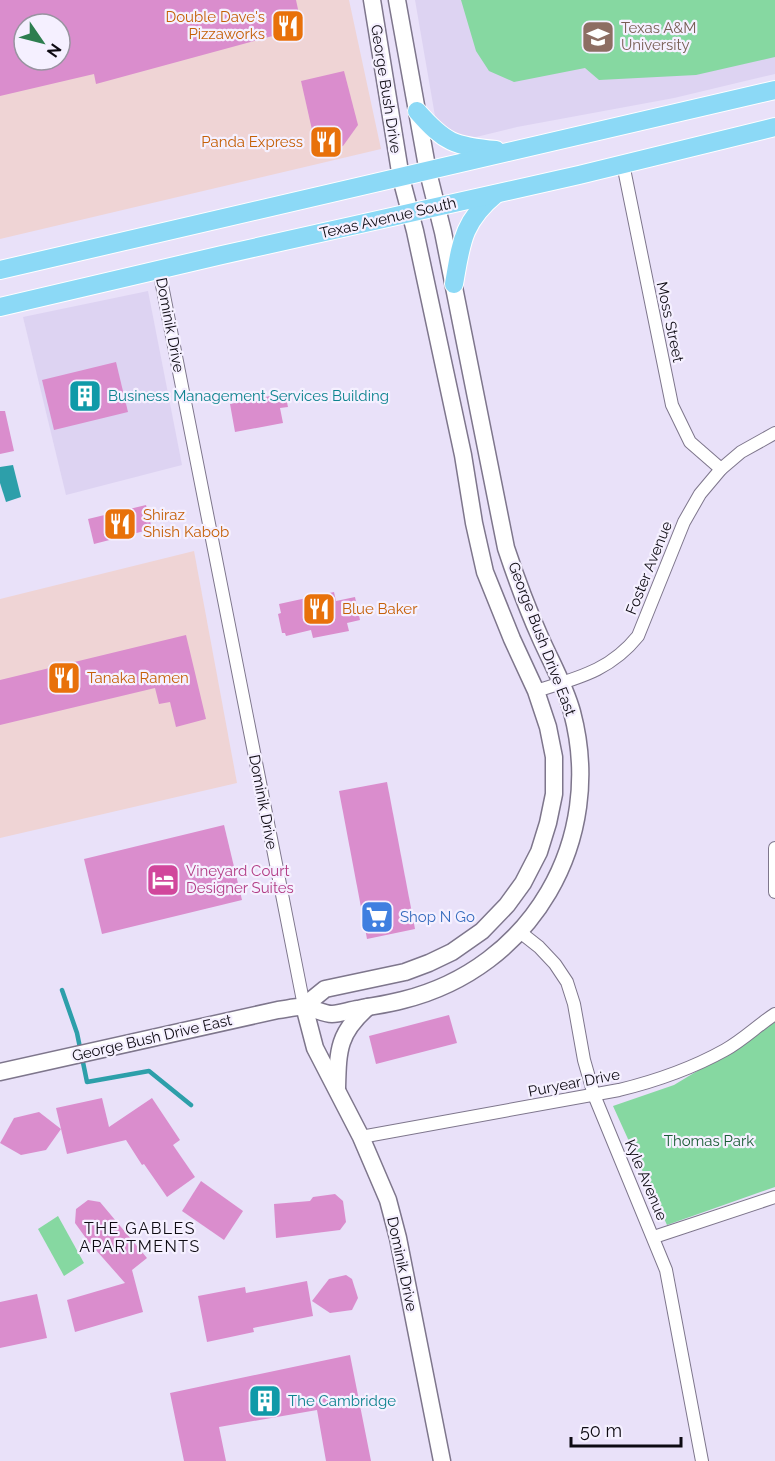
<svg xmlns="http://www.w3.org/2000/svg" width="775" height="1461" viewBox="0 0 775 1461" font-family="Raleway,sans-serif">
<rect width="100%" height="100%" fill="#e9e1f9"/>
<g fill="#efd4d5" fill-rule="evenodd">
<path d="M0,0H349L381,149L0,239ZM24,24H60V60H24Z"/>
<path d="M194,551L237,783L0,838V599Z"/>
</g>
<g fill="#ddd3f2">
<path d="M415,0H775V74L674,98L517,127L468,139L444,130L435,116Z"/>
<path d="M148,291L182,465L66,495L23,317Z"/>
</g>
<g fill="#86d8a1">
<path d="M461,0H775V57L696,75L599,80L585,68L514,82L489,71L476,51Z"/>
<path d="M775,1020V1187L667,1225L613,1106L674,1085L737,1047Z"/>
<path d="M58,1216L84,1263L64,1276L38,1229Z"/>
</g>
<path fill="#2d9faa" d="M13,465L21,497L6,502L0,483V467Z"/>
<g fill="none" stroke-linecap="round" stroke-linejoin="round">
<path stroke="#2d9faa" stroke-width="4.5" d="M62,990L77,1033L87,1082L149,1071L191,1105"/>
</g>
<g fill="#da8dcd" fill-rule="evenodd">
<path d="M0,0H296L302,28L96,84L94,74L0,96ZM24,24H60V60H24Z"/>
<path d="M344,71L358,125L343,146L317,152L301,81Z"/>
<path d="M116,362L128,412L54,430L42,380Z"/>
<path d="M285,393L288,407L280,408L283,423L235,432L230,404Z"/>
<path d="M0,411H5L14,451L0,454Z"/>
<path d="M146,505L152,529L94,544L88,519Z"/>
<path d="M334,592L336,601L355,597L360,620L347,623L349,631L313,638L311,630L286,636L285,633H282L278,614L281,613L279,604Z"/>
<path d="M186,635L206,719L176,727L170,702L159,704L155,688L0,725V680Z"/>
<path d="M387,782L415,929L367,939L339,791Z"/>
<path d="M224,825L242,900L102,934L84,859Z"/>
<path d="M449,1015L457,1043L376,1064L369,1036Z"/>
<path d="M102,1098L109,1127L152,1098L180,1140L173,1145L195,1177L167,1197L144,1164L142,1165L126,1140L67,1154L56,1108Z"/>
<path d="M39,1112L61,1129L46,1150L21,1155L0,1143L14,1118Z"/>
<path d="M201,1181L243,1211L224,1240L182,1211Z"/>
<path d="M335,1194L343,1201L346,1222L340,1230L276,1238L274,1204L310,1201L313,1197Z"/>
<path d="M88,1200L100,1202L147,1258L132,1270L143,1312L75,1332L67,1300L125,1283L88,1241L75,1223L76,1209Z"/>
<path d="M346,1275L352,1279L358,1298L352,1310L330,1313L312,1301L329,1279Z"/>
<path d="M307,1281L313,1316L253,1328L254,1332L207,1342L198,1296L245,1287L246,1293Z"/>
<path d="M37,1294L47,1338L0,1348V1302Z"/>
<path d="M350,1355L371,1461H326L317,1410L219,1427L226,1461H184L170,1393Z"/>
</g>
<g fill="none" stroke-linecap="round" stroke-linejoin="round">
<g stroke="#7e768c" stroke-width="14">
<g id="street">
<path d="M623,164L672,405L690,442L721,469"/>
<path d="M159,270L304,1006"/>
<path d="M536,691C577,678 610,671 638,636L684,522L700,494L721,469L741,452L775,433"/>
<path d="M775,848V892"/>
<path d="M520,932L539,947L555,964L567,982L574,1004L584,1060L594,1095L666,1270L702,1461"/>
<path d="M361,1137L619,1090C656,1081 691,1069 725,1050C743,1040 758,1025 775,1014"/>
<path d="M654,1237L775,1197"/>
</g>
</g>
<g stroke="#7e768c" stroke-width="19">
<g id="secondary">
<path d="M304,1006L325,989L405,972L429,963L452,952L482,931L507,905L523,883L539,852L548,823L554,794V757L548,727L536,691L512,639L485,572L474,523L463,455L415,231L401,178L372,0"/>
<path d="M304,1006L315,1048L361,1137L388,1200L398,1238L442,1461"/>
<path d="M0,1072L278,1010C287,1009 297,1006 305,1007C314,1008 323,1014 332,1014C340,1014 350,1010 358,1009C373,1006 388,1004 403,1000C532,968 606,840 572,712C565,686 551,662 540,637C527,608 516,578 506,548L443,232L428,172L397,0"/>
<path d="M337,1088C338,1050 338,1033 368,1007"/>
</g>
</g>
<g stroke="#fff" stroke-width="20">
<g id="primary">
<path d="M417,111C445,143 454,146 496,150"/>
<path d="M0,270L775,90"/>
<path d="M454,284C461,244 462,222 496,194"/>
<path d="M0,307L222,255L579,175L775,127"/>
</g>
</g>
<use href="#street" stroke="#fff" stroke-width="12"/>
<use href="#secondary" stroke="#fff" stroke-width="16"/>
<use href="#primary" stroke="#8cd9f6" stroke-width="18"/>
</g>
<defs>
<g id="restaurant-square" transform="scale(1.725)"><rect x="-9" y="-9" width="18" height="18" rx="4" fill="#e8710a" stroke="#f5f0ff"/><path d="M-5-6h1v4h1v-4h1v4h1v-4h1v5L-1.5 .5V6h-2V.5L-5-1ZM5-6V6H3V1.5H1.5Q1.5-4 5-6Z" fill="#fff"/></g>
<g id="university-square" transform="scale(1.725)"><rect x="-9" y="-9" width="18" height="18" rx="4" fill="#8d6e63" stroke="#f5f0ff"/><path d="M0-5L7-2L0 1L-7-2ZM-4 1L0 2.5L4 1V4Q0 6-4 4Z" fill="#fff"/></g>
<g id="building-square" transform="scale(1.725)"><rect x="-9" y="-9" width="18" height="18" rx="4" fill="#0f9aa8" stroke="#f5f0ff"/><path d="M-4-6H4V6H1V3H-1V6H-4ZM-2.5-4.3h1.7v1.8h-1.7ZM.8-4.3h1.7v1.8H.8ZM-2.5-1h1.7V.8h-1.7ZM.8-1h1.7V.8H.8Z" fill="#fff"/></g>
<g id="hotel-square" transform="scale(1.725)"><rect x="-9" y="-9" width="18" height="18" rx="4" fill="#d1479c" stroke="#f5f0ff"/><path d="M-6-4.5h1.5V1H6V5H4.5V3h-9V5H-6ZM-4 0a1.8 1.8 0 1 1 3.6 0ZM.5 0V-2.5h3Q6-2.5 6 0Z" fill="#fff"/></g>
<g id="supermarket-square" transform="scale(1.725)"><rect x="-9" y="-9" width="18" height="18" rx="4" fill="#3f7fe0" stroke="#f5f0ff"/><path d="M-6-5.5h2.5l.6 2H6L4.5 2H-2.5L-4.4-4H-6ZM-1.5 3.2a1.3 1.3 0 1 0 .1 0ZM3 3.2a1.3 1.3 0 1 0 .1 0Z" fill="#fff"/></g>
</defs>
<g fill-rule="evenodd">
<use href="#restaurant-square" x="288" y="26"/>
<use href="#university-square" x="598" y="37"/>
<use href="#restaurant-square" x="326" y="142"/>
<use href="#building-square" x="85" y="396"/>
<use href="#restaurant-square" x="120" y="524"/>
<use href="#restaurant-square" x="319" y="609"/>
<use href="#restaurant-square" x="64" y="678"/>
<use href="#hotel-square" x="163" y="880"/>
<use href="#supermarket-square" x="377" y="917"/>
<use href="#building-square" x="265" y="1401"/>
</g>
<g text-anchor="middle" stroke-width="4.5" stroke-linejoin="round" paint-order="stroke">
<g font-size="15" fill="#c56008" stroke="#f5f0ff" text-anchor="start">
<text x="265" y="22" text-anchor="end">Double Dave's<tspan x="265" dy="17">Pizzaworks</tspan></text>
<text x="303" y="147" text-anchor="end">Panda Express</text>
<text x="143" y="520">Shiraz<tspan x="143" dy="17">Shish Kabob</tspan></text>
<text x="342" y="614">Blue Baker</text>
<text x="87" y="683">Tanaka Ramen</text>
</g>
<g font-size="15" fill="#785e54" stroke="#f5f0ff" text-anchor="start">
<text x="621" y="33">Texas A&amp;M<tspan x="621" dy="17">University</tspan></text>
</g>
<g font-size="15" fill="#0d0a12" stroke="#f5f0ff">
<text transform="translate(386 89) rotate(81)" y="5">George Bush Drive</text>
<text transform="translate(388 218) rotate(-13)" y="5">Texas Avenue South</text>
<text transform="translate(670 322) rotate(78)" y="5">Moss Street</text>
<text transform="translate(170 325) rotate(79)" y="5">Dominik Drive</text>
<text transform="translate(649 568) rotate(-68)" y="5">Foster Avenue</text>
<text transform="translate(542 639) rotate(69)" y="5">George Bush Drive East</text>
<text transform="translate(263 802) rotate(79)" y="5">Dominik Drive</text>
<text transform="translate(152 1038) rotate(-13)" y="5">George Bush Drive East</text>
<text transform="translate(574 1083) rotate(-11)" y="5">Puryear Drive</text>
<text transform="translate(646 1180) rotate(67)" y="5">Kyle Avenue</text>
<text transform="translate(402 1264) rotate(78)" y="5">Dominik Drive</text>
</g>
<g font-size="15" fill="#0d838f" stroke="#f5f0ff" text-anchor="start">
<text x="108" y="401">Business Management Services Building</text>
<text x="288" y="1406">The Cambridge</text>
</g>
<g font-size="15" fill="#b23c85" stroke="#f5f0ff" text-anchor="start">
<text x="186" y="876">Vineyard Court<tspan x="186" dy="17">Designer Suites</tspan></text>
</g>
<g font-size="15" fill="#366cbe" stroke="#f5f0ff" text-anchor="start">
<text x="400" y="922">Shop N Go</text>
</g>
<g font-size="15" fill="#1b5d36" stroke="#f5f0ff">
<text x="709" y="1146">Thomas Park</text>
</g>
<g font-size="16" letter-spacing="1.5" fill="#0d0a12" stroke="#f5f0ff">
<text x="140" y="1234">THE GABLES<tspan x="140" dy="18">APARTMENTS</tspan></text>
</g>
</g>
<g transform="translate(42 42) rotate(125)"><circle r="28" fill="#f5f0ff" stroke="#9894a0" stroke-width="1.5"/>
<path d="M0-4.5L10 22L0 15L-10 22Z" fill="#2d7e4f"/>
<text y="-9" font-size="16" font-weight="bold" text-anchor="middle" fill="#0d0a12">N</text>
</g>
<path d="M571 1437v9h110v-9" fill="none" stroke="#0d0a12" stroke-width="3"/>
<text x="580" y="1437" font-size="18" fill="#0d0a12" stroke="#f5f0ff" stroke-width="4.5" paint-order="stroke">50 m</text>
</svg>
